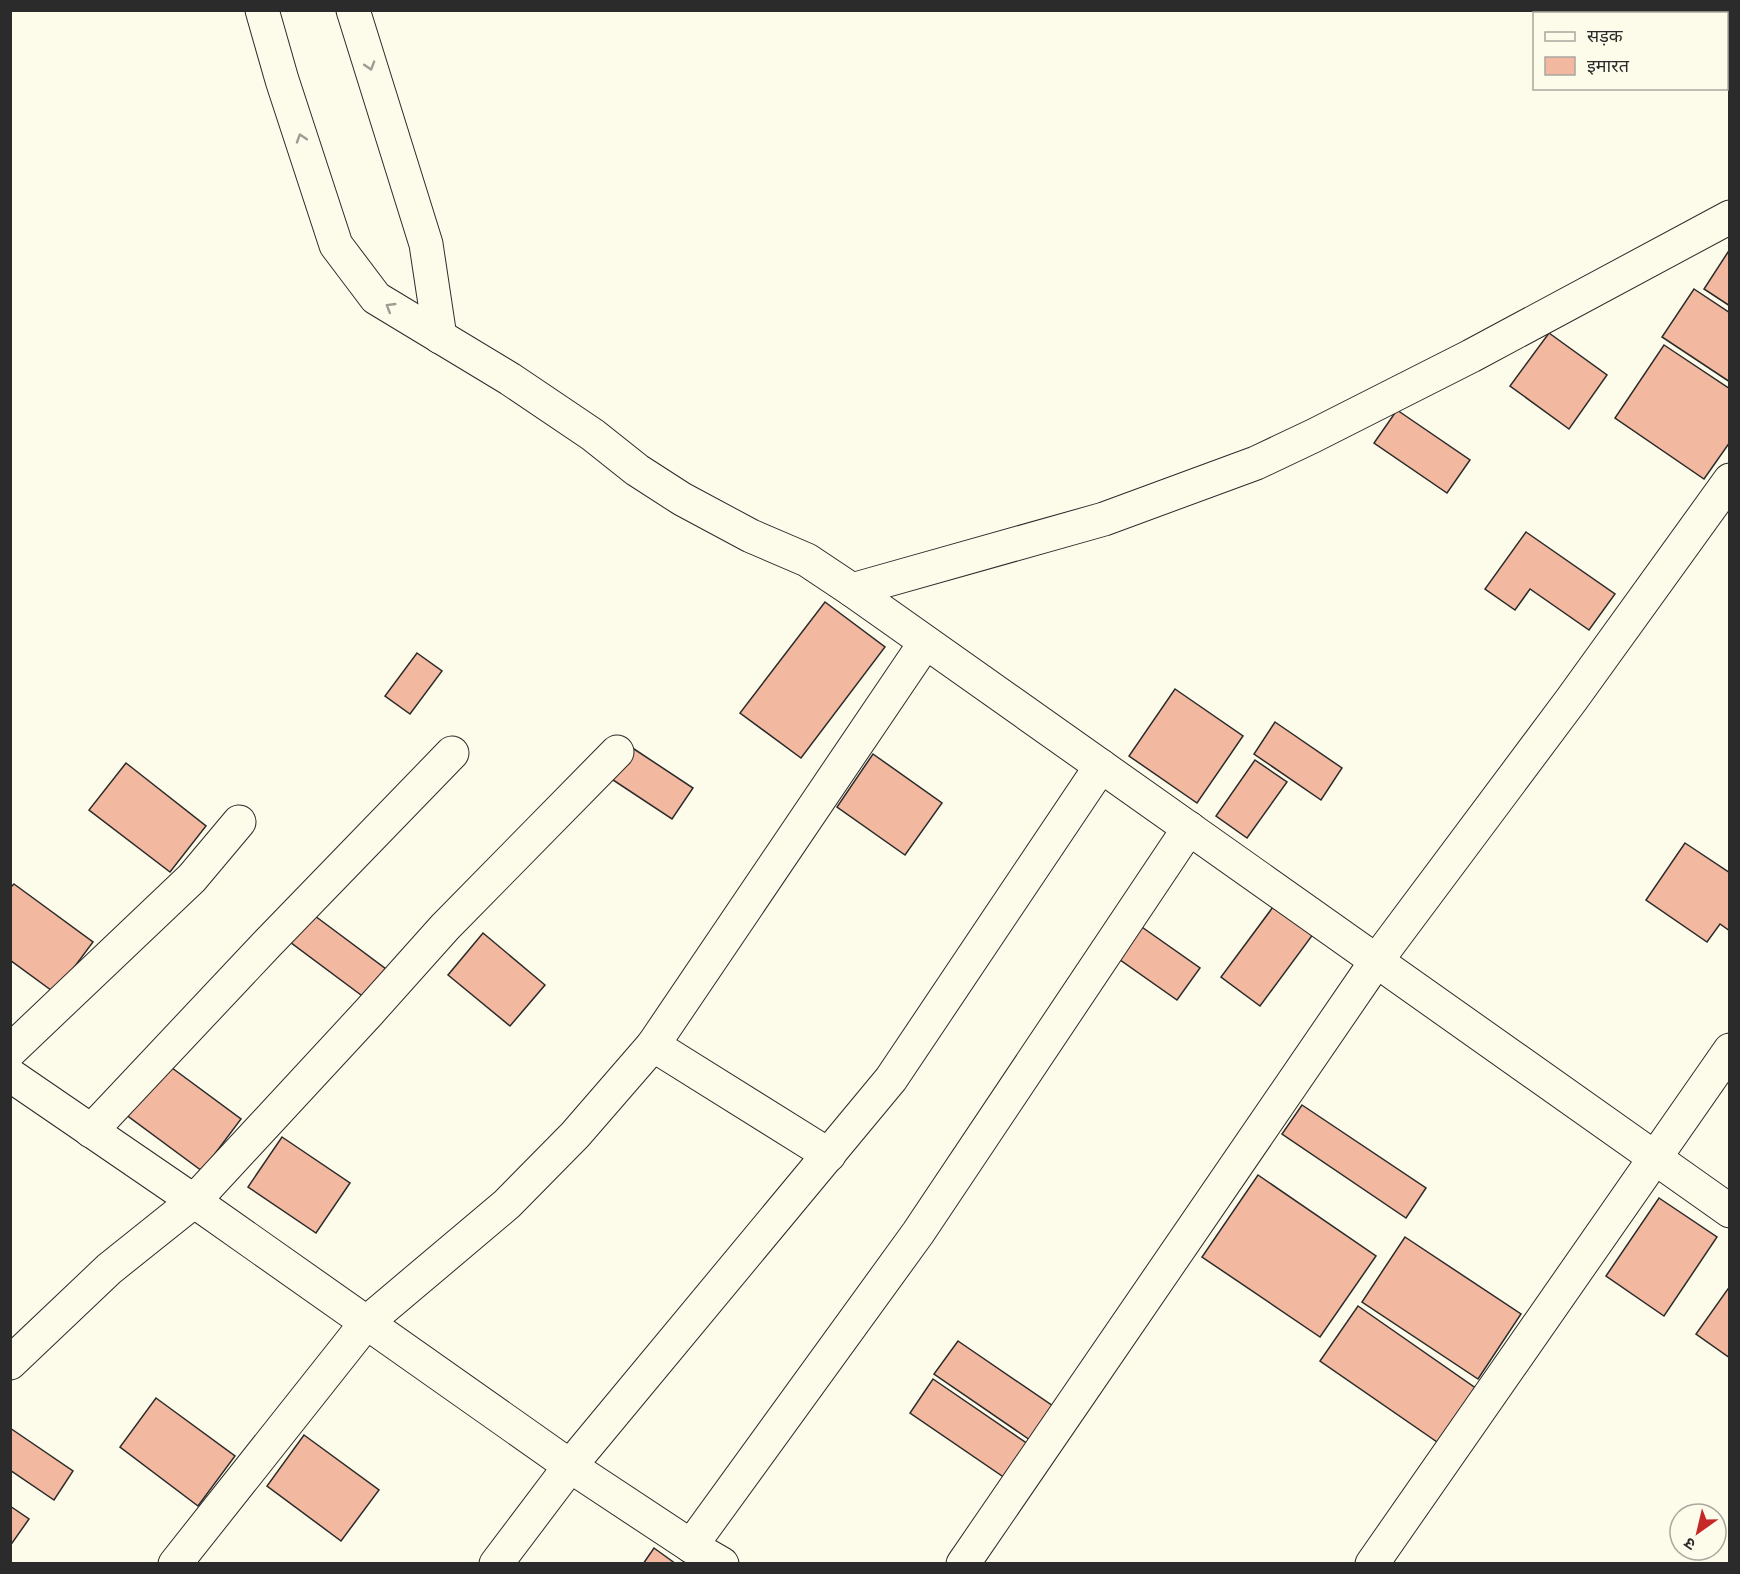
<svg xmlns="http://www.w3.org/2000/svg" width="1740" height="1574" viewBox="0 0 1740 1574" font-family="'PT Sans Narrow','Noto Sans Devanagari',sans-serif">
<rect width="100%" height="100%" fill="#fdfbea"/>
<g fill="#f2b8a0" stroke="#2b2b2b" stroke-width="1.5">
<path d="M1730,249V306L1704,289Z"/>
<path d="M1694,289L1730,313V382L1662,337Z"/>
<path d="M1549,333L1607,375L1569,429L1510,386Z"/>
<path d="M1664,345L1730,389V442L1704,479L1615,418Z"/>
<path d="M1397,410L1470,460L1447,493L1374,443Z"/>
<path d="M1526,532L1615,594L1589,630L1530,589L1515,610L1485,589Z"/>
<path d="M825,602L885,647L801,758L740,713Z"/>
<path d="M417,653L442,671L410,714L385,696Z"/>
<path d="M1175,689L1243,736L1197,803L1129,756Z"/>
<path d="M1275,722L1342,768L1321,800L1254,754Z"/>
<path d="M631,747L693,788L672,819L610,778Z"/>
<path d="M873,754L942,803L905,855L837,807Z"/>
<path d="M1255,760L1287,782L1247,838L1216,816Z"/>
<path d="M126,763L206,826L170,872L89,810Z"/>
<path d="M1685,843L1730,873V931L1720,924L1707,942L1646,900Z"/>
<path d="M14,884L93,942L55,993L10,960V888Z"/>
<path d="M1276,903L1314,933L1260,1006L1221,977Z"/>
<path d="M311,913L386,969L365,998L290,942Z"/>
<path d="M1139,925L1200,968L1177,1000L1116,957Z"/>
<path d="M483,933L545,985L510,1026L448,975Z"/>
<path d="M164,1062L241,1119L202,1171L125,1114Z"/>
<path d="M1302,1105L1426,1188L1406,1218L1282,1134Z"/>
<path d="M282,1137L350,1183L316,1233L248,1187Z"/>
<path d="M1258,1175L1376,1256L1320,1337L1202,1257Z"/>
<path d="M1659,1198L1717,1237L1664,1316L1606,1276Z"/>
<path d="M1405,1237L1521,1314L1478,1379L1362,1302Z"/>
<path d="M1730,1286V1358L1696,1334Z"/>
<path d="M1358,1306L1477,1389L1440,1444L1320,1361Z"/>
<path d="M958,1341L1053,1406L1030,1440L934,1374Z"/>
<path d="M933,1379L1028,1444L1005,1478L910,1413Z"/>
<path d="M156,1398L235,1456L198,1506L120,1447Z"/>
<path d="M10,1428L73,1471L54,1500L10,1470Z"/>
<path d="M304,1435L379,1490L341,1541L267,1486Z"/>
<path d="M10,1506L29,1519L10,1546Z"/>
<path d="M654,1548L676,1564H643Z"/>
</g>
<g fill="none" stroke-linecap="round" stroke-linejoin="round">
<g stroke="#2b2b2b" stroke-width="35">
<g id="minor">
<path d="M262,10L282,80L336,245L376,298L510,379L593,435L637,470L682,499L751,536L807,560L852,590L1730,1211"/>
<path d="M353,10L426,244L440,337"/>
<path d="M852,590L1104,519L1256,463L1313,436L1471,356L1730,217"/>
<path d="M653,1045L829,1155"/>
<path d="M10,1051L192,878L239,822"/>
<path d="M10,1075L194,1201L570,1466L691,1546L722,1564"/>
<path d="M91,1131L267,944L452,753"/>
<path d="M10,1363L109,1269L194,1201L369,1012L445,927L617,752"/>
<path d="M691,1546L918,1233L1189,828"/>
<path d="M175,1564L366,1323L507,1204L575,1135L653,1045L925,643"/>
<path d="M496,1564L570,1466L891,1079L1101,766"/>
<path d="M963,1564L1377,960L1572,699L1730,480"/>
<path d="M1372,1564L1730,1050"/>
</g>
</g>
<use href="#minor" stroke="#fdfbea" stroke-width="33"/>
</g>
<defs><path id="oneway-chevron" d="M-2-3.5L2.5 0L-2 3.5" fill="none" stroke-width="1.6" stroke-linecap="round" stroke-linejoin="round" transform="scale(1.5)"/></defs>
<g stroke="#9e9d94">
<use href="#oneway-chevron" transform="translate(370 66) rotate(73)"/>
<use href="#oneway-chevron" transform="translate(301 138) rotate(-108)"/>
<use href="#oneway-chevron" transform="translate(390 307) rotate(-149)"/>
</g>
<rect width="1740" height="1574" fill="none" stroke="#2b2b2b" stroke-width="24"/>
<rect x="1533" y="12" width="195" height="78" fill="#fdfbea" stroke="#a9a89e" stroke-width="1.5"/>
<rect x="1545" y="32" width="30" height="9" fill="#fdfbea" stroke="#a9a89e" stroke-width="1.5"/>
<text x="1587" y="42" font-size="18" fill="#2b2b2b">सड़क</text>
<rect x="1545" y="57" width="30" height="18" fill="#f2b8a0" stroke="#a9a89e" stroke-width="1.5"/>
<text x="1587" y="72" font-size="18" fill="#2b2b2b">इमारत</text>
<g transform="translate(1698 1532) rotate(214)"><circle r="28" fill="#fdfbea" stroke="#a9a89e" stroke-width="1.5"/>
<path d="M0-4.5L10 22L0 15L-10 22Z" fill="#c62828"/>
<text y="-9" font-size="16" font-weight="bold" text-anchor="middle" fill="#2b2b2b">उ</text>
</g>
</svg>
